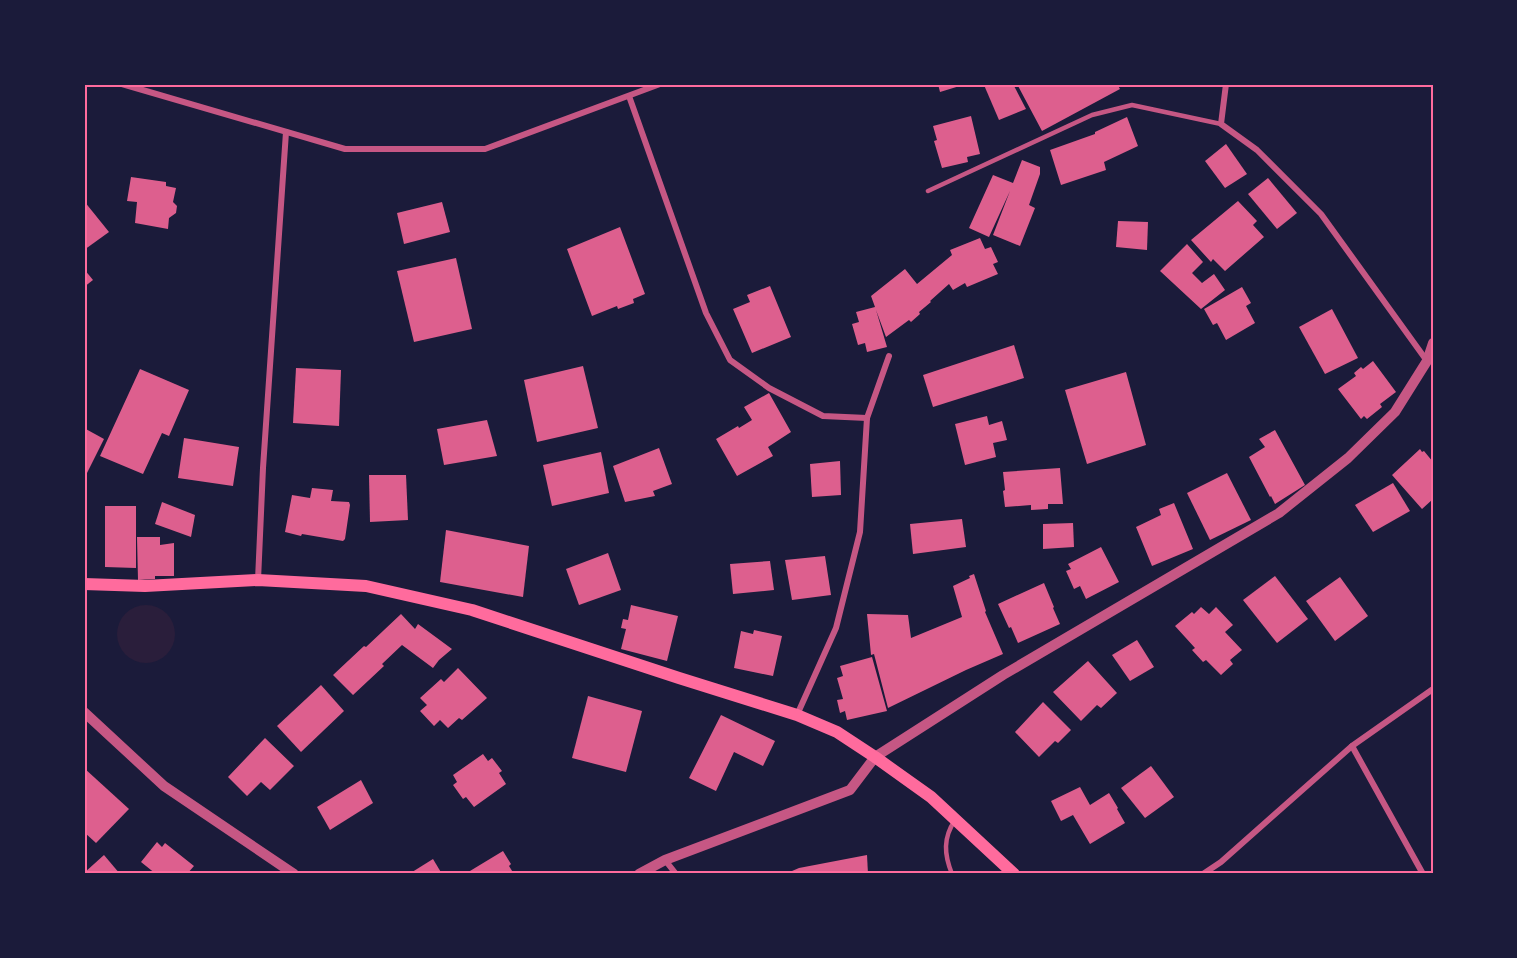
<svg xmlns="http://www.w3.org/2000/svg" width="1517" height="958" viewBox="0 0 1517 958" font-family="Karla,sans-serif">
<rect width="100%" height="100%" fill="#1b1b3a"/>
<circle fill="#2a1e3b" cx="146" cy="634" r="29"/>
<g fill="#dd5f8e">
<path d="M938,84H963V85L940,92Z"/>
<path d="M988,84H1013L1026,109L999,120L984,85Z"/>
<path d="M1017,84H1066L1067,86L1070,84H1117L1120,89L1042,131Z"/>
<path d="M971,116L980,154L967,157L968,162L942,168L934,141L937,140L933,126Z"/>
<path d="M1127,117L1138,146L1104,162L1106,170L1061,185L1050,150L1095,134V132Z"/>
<path d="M1226,144L1247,174L1225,188L1205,161Z"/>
<path d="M1022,160L1040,167V174L1029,205L1035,208L1020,246L993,235L1010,191L989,237L969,228L993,175L1013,183Z"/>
<path d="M131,177L166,182V186L176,188L173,202L177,206L176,213L169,218L168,229L135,223L137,202L127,201Z"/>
<path d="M1268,178L1297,213L1277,229L1248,194Z"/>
<path d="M84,201L109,232L84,250Z"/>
<path d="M1238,201L1257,221L1253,225L1264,237L1225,271L1213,259L1211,262L1191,240Z"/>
<path d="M442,202L450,232L404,244L397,213Z"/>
<path d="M1118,221L1148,222L1147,250L1116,247Z"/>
<path d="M620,227L645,294L633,299L634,303L618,309L617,306L592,316L567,249Z"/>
<path d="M980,238L985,249L991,247L998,262L993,264L998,274L967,287L965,283L953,290L949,284L930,301L931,302L919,312L920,314L911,322L909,320L886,337L876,310L887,347L867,352L865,343L858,345L852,324L859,322L856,312L875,307L871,296L905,269L917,284L952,255L950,250Z"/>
<path d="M1187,244L1203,262L1192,273L1202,283L1214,274L1225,290L1201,309L1160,271Z"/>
<path d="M456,258L472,329L414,342L397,271Z"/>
<path d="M84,269L93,280L84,287Z"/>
<path d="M770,286L791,337L752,353L733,309L750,302L747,295Z"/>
<path d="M1242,287L1251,303L1246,306L1255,323L1226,340L1217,323L1213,325L1204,309Z"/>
<path d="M1332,309L1358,358L1325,374L1299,327Z"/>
<path d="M1014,345L1024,378L933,407L923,375Z"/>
<path d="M1373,361L1396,392L1380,404L1382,407L1367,419L1364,416L1361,419L1338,389L1356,376L1354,373L1361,367L1363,369Z"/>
<path d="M583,366L598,428L537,442L524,380Z"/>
<path d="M296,368L341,370L339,426L293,423Z"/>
<path d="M140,369L189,390L169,436L162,433L143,474L100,456Z"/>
<path d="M1126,372L1146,445L1087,464L1065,390Z"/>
<path d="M769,393L791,432L768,447L773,456L737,476L716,439L738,426L739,428L752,420L744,407Z"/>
<path d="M987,416L989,425L1002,421L1007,440L993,443L996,457L965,465L955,424Z"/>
<path d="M487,420L497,456L444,465L437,429Z"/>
<path d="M84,428L104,439L84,479Z"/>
<path d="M1275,430L1305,485L1275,504L1271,496L1270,497L1249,457L1265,447L1259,439Z"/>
<path d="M184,438L239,447L233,486L178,478Z"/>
<path d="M659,448L672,484L653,491L655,496L625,502L613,466Z"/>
<path d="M1420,449L1422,452L1424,451L1433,462V499L1422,509L1392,475Z"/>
<path d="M601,452L609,493L552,506L543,465Z"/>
<path d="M840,461L841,495L812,497L810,464Z"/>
<path d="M1060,468L1063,504H1048V509L1031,510V505L1005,507L1003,491L1005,490L1003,472Z"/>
<path d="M1227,473L1251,520L1210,540L1187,493Z"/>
<path d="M369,475H406L408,520L370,522Z"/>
<path d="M1393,483L1410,511L1373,532L1355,505Z"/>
<path d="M312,488L333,490L331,501L349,502L350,505L345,539L343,541L302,534L301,536L285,532L292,495L310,498Z"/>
<path d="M162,502L195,515L191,537L155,524Z"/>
<path d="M1174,503L1193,549L1152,566L1136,527L1161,515L1159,509Z"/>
<path d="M105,506H136V568L105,567Z"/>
<path d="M962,519L966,547L913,554L910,524Z"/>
<path d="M1073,523L1074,547L1043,549V524Z"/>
<path d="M446,530L529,546L523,597L440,582Z"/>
<path d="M137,537H160V545L174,543V576H155V579L138,580Z"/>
<path d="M1101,547L1119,582L1086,599L1080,586L1074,589L1066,571L1071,569L1068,564Z"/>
<path d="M608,553L621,590L579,605L566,569Z"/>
<path d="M825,556L831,595L792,600L785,560Z"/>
<path d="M770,561L774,590L733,594L730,564Z"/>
<path d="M974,574L986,611L985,612L1003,654L966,670L888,708L874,654L871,655L867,614L908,615L911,638L962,617L953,586L970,578L969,576Z"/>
<path d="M1275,576L1308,619L1277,643L1243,600Z"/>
<path d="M1340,577L1368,616L1335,641L1306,601Z"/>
<path d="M1044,583L1054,607L1053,608L1060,624L1018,643L1011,627L1009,628L998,604Z"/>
<path d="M631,605L678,616L667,661L621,649L626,629L621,628L623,619L628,620Z"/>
<path d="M1201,607L1209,614L1216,607L1233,625L1225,632L1242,650L1230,660L1233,664L1221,675L1206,660L1203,662L1192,650L1195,648L1175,626L1192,612L1194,614Z"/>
<path d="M401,614L415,629L418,624L452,649L439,660L433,668L402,645L382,664L384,666L353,695L333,675L364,646L366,647Z"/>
<path d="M754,630L782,636L773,676L734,668L741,631L753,634Z"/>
<path d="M1137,640L1154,667L1130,681L1112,655Z"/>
<path d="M872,657L887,711L847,720L845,711L840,713L837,700L843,699L837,678L843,676L840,666Z"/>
<path d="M1088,661L1117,693L1101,708L1097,705L1081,721L1053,692Z"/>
<path d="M458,668L487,698L462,720L459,718L448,728L440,720L434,726L420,711L427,705L420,698L441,679L444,682Z"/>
<path d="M321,685L344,711L301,752L277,726Z"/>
<path d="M588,696L642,711L626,772L572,758Z"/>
<path d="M1043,702L1071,730L1058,743L1055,741L1039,757L1015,732Z"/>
<path d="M721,715L775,741L763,766L734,752L716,791L689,778Z"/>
<path d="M265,738L294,766L270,790L261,782L247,796L228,777Z"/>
<path d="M483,754L488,761L492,758L502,771L499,773L506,784L474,807L466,797L463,799L453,785L457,782L453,775Z"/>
<path d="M1151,766L1174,797L1145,818L1121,788Z"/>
<path d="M84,768L129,809L96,843L84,832Z"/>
<path d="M361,780L373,803L330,830L317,807Z"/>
<path d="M1080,787L1090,805L1109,793L1118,808L1117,809L1125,823L1090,844L1073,815L1061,821L1051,801Z"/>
<path d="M157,842L162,847L165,843L194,866L187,874H156L141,862Z"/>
<path d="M503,851L511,864L509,866L514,874H465Z"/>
<path d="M104,855L120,874H84V873Z"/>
<path d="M867,855L868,874H785L799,868Z"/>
<path d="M433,859L442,874H409Z"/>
</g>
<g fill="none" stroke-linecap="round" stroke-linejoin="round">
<g stroke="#c65784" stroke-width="4.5">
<path d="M928,191L1092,115L1132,105L1221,124"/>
<path d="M952,874C944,854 943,838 955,820"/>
</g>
<g stroke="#c65784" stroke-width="6">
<path d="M122,84L345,149H485L660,84"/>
<path d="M1226,84L1221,124L1257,150L1321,214L1427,361"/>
<path d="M629,96L706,313L730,360L769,388L823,416L867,418"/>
<path d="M258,580L263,468L286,132"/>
<path d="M797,715L836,628L860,532L867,418L889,356"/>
<path d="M1352,746L1423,874"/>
<path d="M665,860L676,874"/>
<path d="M1203,874L1221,862L1352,746L1433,689"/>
</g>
<g stroke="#c65784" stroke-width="10">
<path d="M84,712L164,786L294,874"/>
<path d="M639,874L665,860L850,790L875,757L1003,675L1279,513L1348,458L1395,412L1427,361L1433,343"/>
</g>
<path stroke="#ff6b9d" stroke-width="12" d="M84,584L145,586L258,580L366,586L472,610L679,678L797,715L837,732L875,757L931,797L1014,874"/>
</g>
<rect width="1517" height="958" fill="none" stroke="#1b1b3a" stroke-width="171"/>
<rect x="86" y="86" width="1346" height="786" fill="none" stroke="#ff6b9d" stroke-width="2"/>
</svg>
